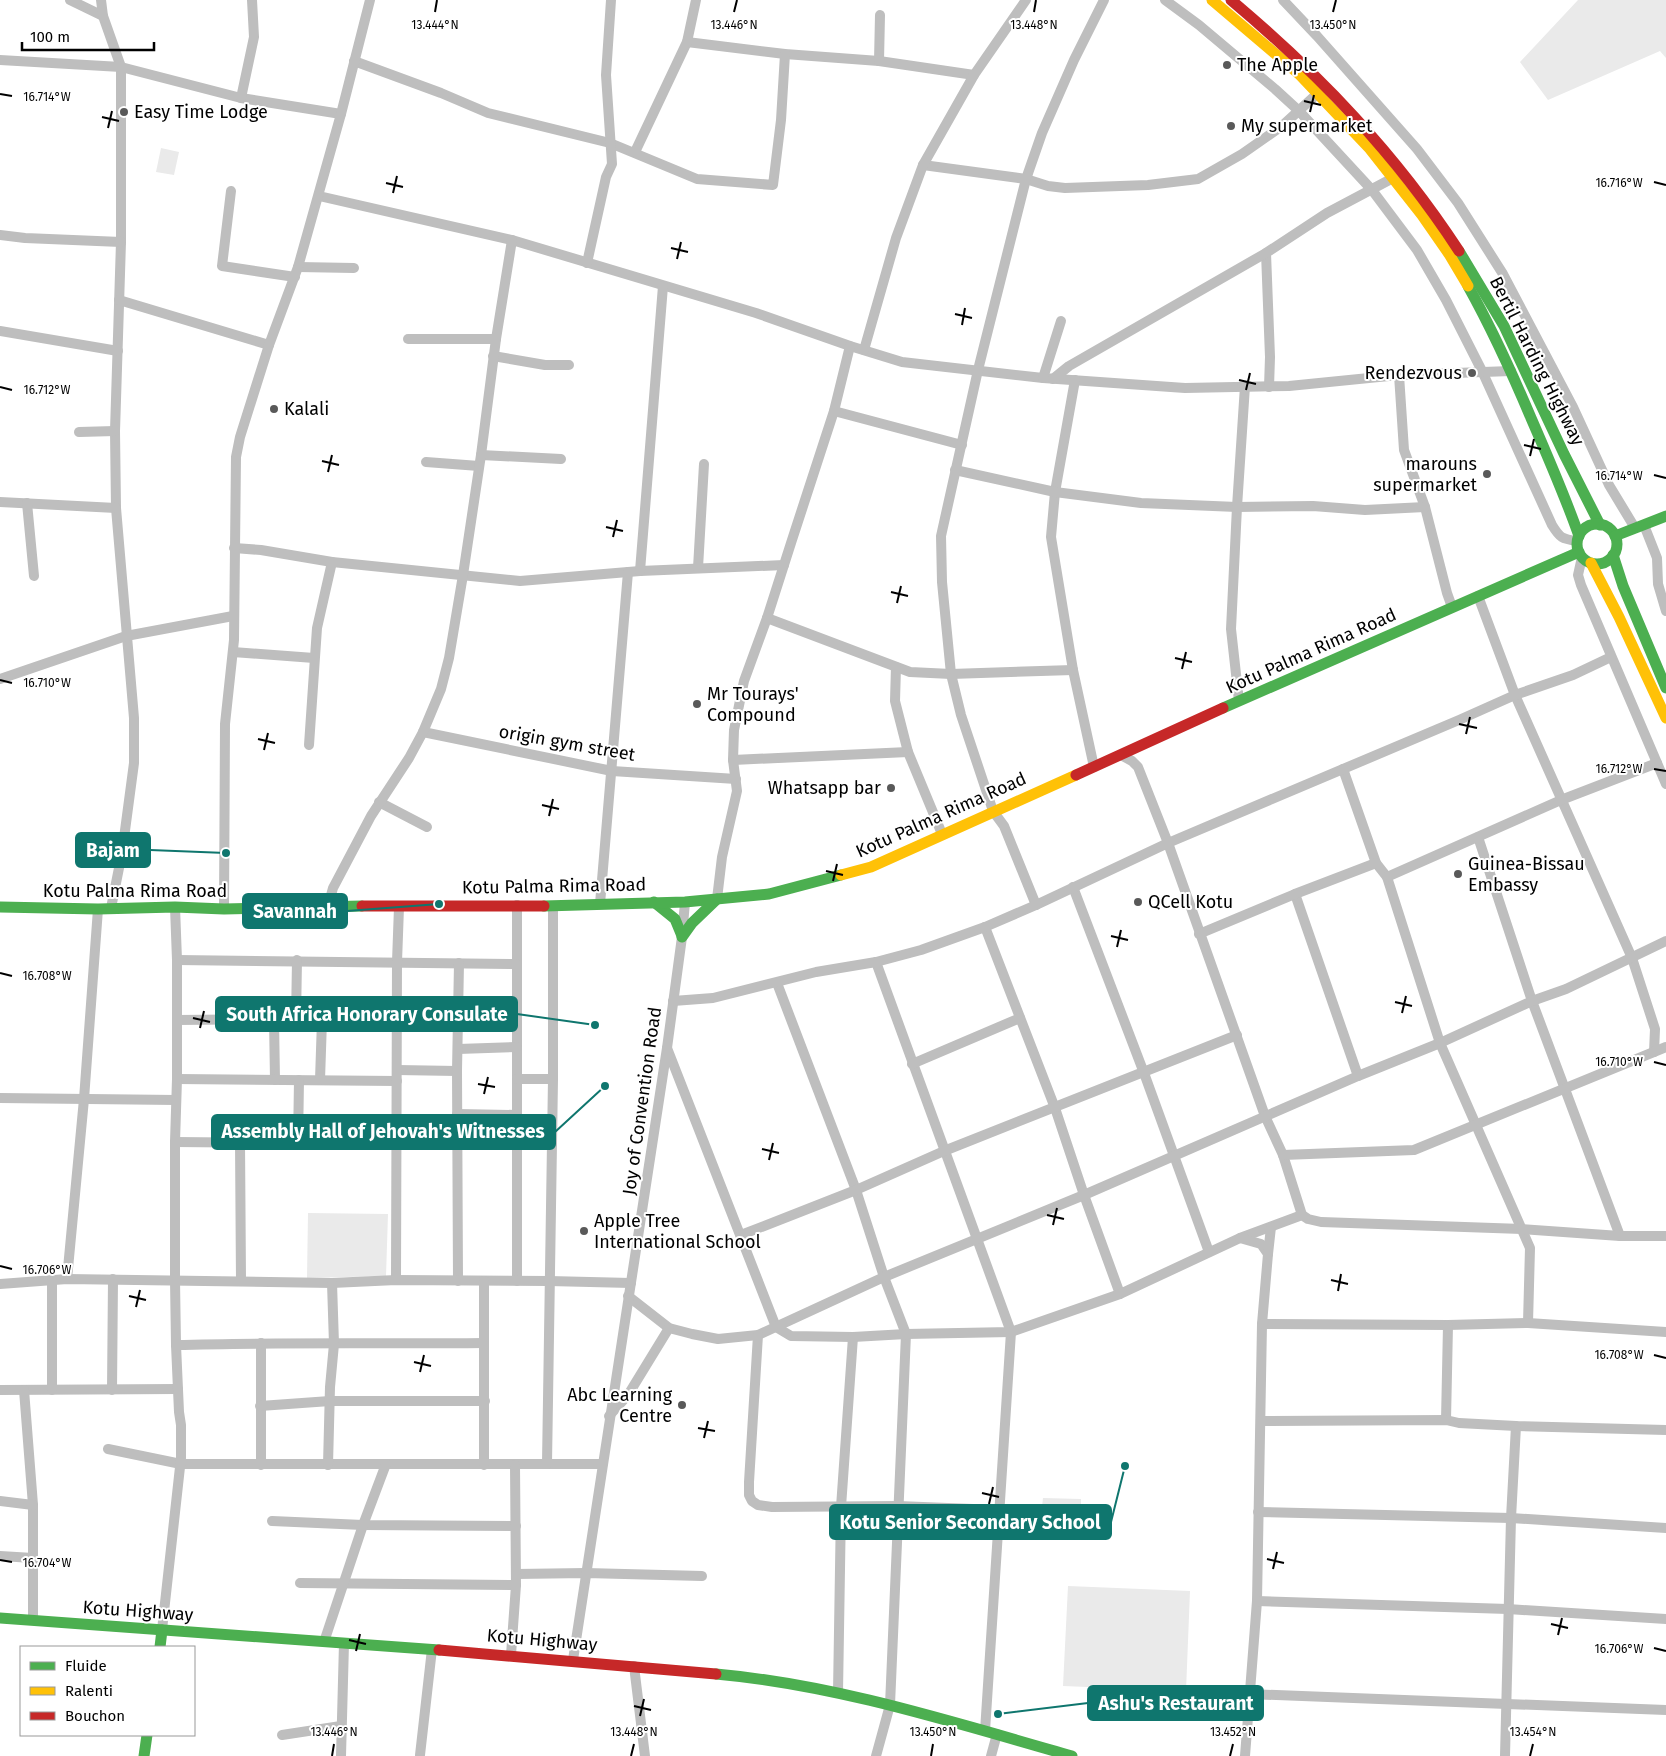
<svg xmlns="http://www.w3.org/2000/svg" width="1666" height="1756" viewBox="0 0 1666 1756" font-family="'Fira Sans',sans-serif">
<rect width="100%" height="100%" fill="#fff"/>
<g fill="#eaeaea">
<path d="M1578,0H1666V58L1660,51L1548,100L1520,62Z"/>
<path d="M161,148L179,152L174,175L156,172Z"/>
<path d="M308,1213L388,1214L386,1276L307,1278Z"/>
<path d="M1043,1498L1081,1499V1519L1041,1516Z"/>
<path d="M1068,1586L1190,1591L1186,1691L1063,1686Z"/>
</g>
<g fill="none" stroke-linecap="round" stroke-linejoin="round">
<g stroke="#bebebe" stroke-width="10">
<path d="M70,0L103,16"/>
<path d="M101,0L103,16L121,67V242L115,431L116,508L134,718V763L122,853L111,908"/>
<path d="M1165,0L1199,25L1275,89L1299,111L1372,190L1417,250L1446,300L1482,371L1552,525C1560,538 1562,539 1577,541"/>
<path d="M1283,0L1317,36L1417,149L1458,203L1503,274L1573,407L1609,485L1635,528"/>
<path d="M687,42L785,54L879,61L974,75"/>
<path d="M0,60L121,67L241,98L341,114"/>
<path d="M354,61L441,93L488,113L610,143L697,179L773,185L781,120L785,54"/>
<path d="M879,61L880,15"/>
<path d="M241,98L254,37L252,0"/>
<path d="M635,152L687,42L696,0"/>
<path d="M923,165L1026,179L1048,186L1065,188L1148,185L1198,179L1242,154L1282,126L1317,94"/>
<path d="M231,191L222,266L295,277"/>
<path d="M319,196L512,240L756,313L850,346L902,362L1043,378L1185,388L1289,386L1399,375L1511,371"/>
<path d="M0,235L25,238L121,242"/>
<path d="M1266,253L1270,357L1269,387"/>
<path d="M587,263L606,177L612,164L606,75L611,0"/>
<path d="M298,267L354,268"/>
<path d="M119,300L269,345"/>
<path d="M0,331L118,351"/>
<path d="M408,339H496"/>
<path d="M864,350L896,238L923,165L974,75L1026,0"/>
<path d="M493,356L545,365H569"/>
<path d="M1399,375L1404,450L1425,507L1447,593L1452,607"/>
<path d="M1043,378L1061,321"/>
<path d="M1053,379L1069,366L1266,253L1327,213L1393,178"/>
<path d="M1075,380L1055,492L1051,537L1073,670L1094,767"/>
<path d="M834,411L962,445"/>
<path d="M79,432L115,431"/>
<path d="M481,455L561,459"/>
<path d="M426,462L479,466"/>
<path d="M955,470L1055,492L1141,503L1237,507L1313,506L1365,510L1425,507"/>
<path d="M0,502L116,508"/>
<path d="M27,503L34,576"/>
<path d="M1644,525L1657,558L1658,584L1666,611"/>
<path d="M234,548L261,550L332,562L520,581L640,571L784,565"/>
<path d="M1582,557L1578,575L1581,585L1666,784"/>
<path d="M698,568L704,464"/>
<path d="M640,571L663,286"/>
<path d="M1478,596L1515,695L1632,958L1655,1029L1654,1052"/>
<path d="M767,618L910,672L951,674L1073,670"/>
<path d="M233,652L314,658"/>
<path d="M896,667L895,701L908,752L942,834"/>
<path d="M0,679L126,636L233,616"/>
<path d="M1239,701L1231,629L1237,507L1245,386"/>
<path d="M423,732L612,771L736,779"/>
<path d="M309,745L317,628L332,562"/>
<path d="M1121,755L1132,761L1138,767L1168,843L1265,1116L1283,1155L1302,1215"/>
<path d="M733,760L908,752"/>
<path d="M1343,769L1376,863L1387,877L1440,1043L1530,1248L1528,1323"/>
<path d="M379,802L427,827"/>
<path d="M1478,837L1532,1001L1620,1236"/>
<path d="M1387,877L1561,800L1657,763"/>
<path d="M1073,887L1144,1073L1209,1252"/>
<path d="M1295,894L1358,1076"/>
<path d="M717,899L722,857L737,791L733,760L734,730L744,681L767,618L791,543L834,411L850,346"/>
<path d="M600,904L628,572"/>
<path d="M517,905V1281"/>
<path d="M1036,905L1004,826L993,811L961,715L951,674L942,582L941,536L978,370L1026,179L1042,133L1074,60L1104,0"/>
<path d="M328,906L333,888L371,816L409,758L423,732L441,689L449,658L463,575L481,455L496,339L512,240"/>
<path d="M224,909L225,724L234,640L236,457L240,437L269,345L298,267L341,114L370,0"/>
<path d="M985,927L1055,1108L1084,1195L1120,1294"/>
<path d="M1199,934L1295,894L1376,863"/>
<path d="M177,960L516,964"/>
<path d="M876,962L1011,1332L985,1731"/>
<path d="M777,983L856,1190L884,1277L906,1334L890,1705L876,1756"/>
<path d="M673,1001L713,998L816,972L876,962L921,950L985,927L1036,905L1168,843L1459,720L1515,695L1573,675L1611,657"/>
<path d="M296,1019L297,960"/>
<path d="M177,1020L296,1019L397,1023"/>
<path d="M274,1020L275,1080"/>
<path d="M667,1048L776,1327L791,1336L853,1337L906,1334L1011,1332L1120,1294L1240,1238L1302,1215L1308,1219L1321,1222L1522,1229L1620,1236H1666"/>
<path d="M458,1049L517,1047"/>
<path d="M912,1064L1020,1018"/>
<path d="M397,1070L457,1071"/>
<path d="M177,1079L397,1081"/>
<path d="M517,1079H553"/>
<path d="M320,1080L322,1020"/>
<path d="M0,1098L176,1100"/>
<path d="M457,1114L517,1115"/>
<path d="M175,1142L397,1144"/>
<path d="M240,1142L241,1281"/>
<path d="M298,1143L299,1080"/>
<path d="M1283,1155L1414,1150L1666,1047"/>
<path d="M741,1235L856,1190L944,1151L1237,1035"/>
<path d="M1240,1238L1261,1244L1268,1254L1262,1324L1257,1601L1245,1756"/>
<path d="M1268,1254L1271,1227"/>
<path d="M67,1279L84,1099L98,909"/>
<path d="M396,1280L397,962L399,907"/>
<path d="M458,1281L457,1071L459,963"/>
<path d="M0,1284L67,1279L332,1283L396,1280L549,1281L631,1283"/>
<path d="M628,1296L669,1328L692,1334L718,1339L758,1335L884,1277L1084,1195L1358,1076L1440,1043L1532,1001L1566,989L1666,941"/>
<path d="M1262,1324L1448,1325L1528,1323L1666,1332"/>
<path d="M758,1335L749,1482V1495L752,1501L758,1505L772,1507L898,1506L998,1510"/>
<path d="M261,1343V1465"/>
<path d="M176,1345C279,1342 381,1344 484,1343"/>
<path d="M0,1390L178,1389"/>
<path d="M24,1390L33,1505V1620"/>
<path d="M52,1390V1280"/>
<path d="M112,1390L113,1279"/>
<path d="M260,1406L330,1401H485"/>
<path d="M609,1416L628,1395L669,1328"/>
<path d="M1446,1420L1448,1325"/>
<path d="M1261,1421L1446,1420L1459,1423L1516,1426L1666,1430"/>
<path d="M108,1449L181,1464H601"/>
<path d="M547,1464L553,1079V906"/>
<path d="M328,1465L330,1387L334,1344L332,1283"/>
<path d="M484,1465V1281"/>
<path d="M0,1501L33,1505"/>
<path d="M1258,1512L1511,1518L1666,1528"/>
<path d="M272,1521L363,1525L516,1526"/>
<path d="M0,1556L33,1558"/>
<path d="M516,1574L586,1573L702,1576"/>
<path d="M300,1583L516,1585"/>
<path d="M1257,1601L1508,1609L1666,1619"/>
<path d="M162,1630L181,1458V1425L179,1412L176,1345L175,1280V1142L177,1079V960L175,907"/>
<path d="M324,1642L363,1525L386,1464"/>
<path d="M511,1655L516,1585L515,1465"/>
<path d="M573,1660L667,1048L682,937L685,902"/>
<path d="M634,1666L645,1756"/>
<path d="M838,1693L841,1507L853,1337"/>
<path d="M1248,1694L1666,1710"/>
<path d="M282,1735L341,1726"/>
<path d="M420,1755L432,1649"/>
<path d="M341,1756L344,1643"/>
<path d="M991,1756L997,1734"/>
<path d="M1505,1756L1511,1518L1516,1426"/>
</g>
<g stroke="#4caf50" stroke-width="11">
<path d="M1459,251L1504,326L1564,454L1600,525"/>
<path d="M1468,286C1492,329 1512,373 1531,418C1548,457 1565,496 1579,536"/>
<circle cx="1597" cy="544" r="20"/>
<path d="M1615,536L1666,516"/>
<path d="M1613,555L1623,586L1666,688"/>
<path d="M1223,708L1579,552"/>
<path d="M654,902L675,919L682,936"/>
<path d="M544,906L685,902L769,894L841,875"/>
<path d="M0,907L98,909L175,907L224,909L362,906"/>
<path d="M682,937L692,923L717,899"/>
<path d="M0,1618L439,1650"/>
<path d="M160,1647L162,1630"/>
<path d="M716,1674C838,1685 955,1723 1072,1756"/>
<path d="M144,1756L147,1735"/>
</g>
<g stroke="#ffc107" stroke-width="11">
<path d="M1212,0L1299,74L1370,149L1422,215L1449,254L1468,286"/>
<path d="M1591,563L1619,617L1666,718"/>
<path d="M841,875L871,867L1076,775"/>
</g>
<g stroke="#c62828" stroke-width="11">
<path d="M1231,0C1320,75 1395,153 1459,251"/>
<path d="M1076,775L1223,708"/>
<path d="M362,906H544"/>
<path d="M439,1650L716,1674"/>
</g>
</g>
<path fill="none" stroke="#000" stroke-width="2" d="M435,12L437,0M734,12L737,0M1034,12L1036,0M1333,12L1336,0M0,94L12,96M1304,101L1321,105M1310,112L1314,95M102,117L119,121M108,128L112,111M1654,182L1666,185M386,183L403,187M393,193L397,176M671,248L688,252M677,259L681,242M955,314L972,318M962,325L965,308M1239,380L1256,384M0,387L12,390M1246,390L1250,373M1524,445L1541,449M1530,456L1534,439M322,461L339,465M328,472L332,455M1654,475L1666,478M606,527L623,531M613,537L617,520M891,592L908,596M897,603L901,586M1175,658L1192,662M1182,669L1186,652M0,680L12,683M1459,724L1477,728M1466,734L1470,717M258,739L275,743M264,750L268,733M1654,769L1666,771M542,805L559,809M549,816L553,799M826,871L843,875M833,881L837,864M1111,936L1128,940M1117,947L1121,930M0,973L12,976M1395,1002L1412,1006M1402,1013L1406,996M193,1018L210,1022M200,1028L204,1011M1654,1062L1666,1065M478,1084L495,1087M484,1094L488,1077M762,1149L779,1153M769,1160L773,1143M1047,1215L1064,1219M1053,1225L1057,1208M0,1266L12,1269M1331,1280L1348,1284M1338,1291L1341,1274M129,1296L146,1300M136,1307L140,1290M1654,1355L1666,1358M414,1362L431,1366M420,1372L424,1355M698,1428L715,1431M704,1438L708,1421M982,1493L999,1497M989,1504L993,1487M1267,1559L1284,1563M0,1560L12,1562M1273,1569L1277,1552M1551,1624L1568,1628M1558,1635L1562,1618M349,1640L366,1644M1654,1648L1666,1651M356,1651L360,1634M634,1706L651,1710M640,1716L644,1699M332,1756L334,1744M631,1756L634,1744M931,1756L933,1744M1230,1756L1233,1744M1530,1756L1533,1744"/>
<g fill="#595959" stroke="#fff" stroke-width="2">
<circle cx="1227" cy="65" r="5"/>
<circle cx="124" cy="112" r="5"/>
<circle cx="1231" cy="126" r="5"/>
<circle cx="1472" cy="373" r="5"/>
<circle cx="274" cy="409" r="5"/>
<circle cx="1487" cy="474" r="5"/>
<circle cx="697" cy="704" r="5"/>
<circle cx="891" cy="788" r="5"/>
<circle cx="1458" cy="874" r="5"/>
<circle cx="1138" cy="902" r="5"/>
<circle cx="584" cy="1231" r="5"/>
<circle cx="682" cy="1405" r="5"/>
</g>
<g text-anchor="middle" stroke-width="4" stroke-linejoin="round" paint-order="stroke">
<g font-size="18" fill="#000" stroke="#fff" text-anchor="start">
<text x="1237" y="71">The Apple</text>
<text x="134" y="118">Easy Time Lodge</text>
<text x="1241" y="132">My supermarket</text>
<text x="1462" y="379" text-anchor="end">Rendezvous</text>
<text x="284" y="415">Kalali</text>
<text x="1477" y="470" text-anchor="end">marouns<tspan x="1477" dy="21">supermarket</tspan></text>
<text x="707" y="700">Mr Tourays'<tspan x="707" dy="21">Compound</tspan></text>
<text x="881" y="794" text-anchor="end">Whatsapp bar</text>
<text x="1468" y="870">Guinea-Bissau<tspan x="1468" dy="21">Embassy</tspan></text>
<text x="1148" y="908">QCell Kotu</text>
<text x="594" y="1227">Apple Tree<tspan x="594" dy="21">International School</tspan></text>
<text x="672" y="1401" text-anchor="end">Abc Learning<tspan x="672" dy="21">Centre</tspan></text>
</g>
<g font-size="18" fill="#000" stroke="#fff">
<text transform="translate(1537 361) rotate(63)" y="6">Bertil Harding Highway</text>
<text transform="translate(1311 651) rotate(-24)" y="6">Kotu Palma Rima Road</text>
<text transform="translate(567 743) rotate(10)" y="6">origin gym street</text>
<text transform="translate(941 815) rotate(-24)" y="6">Kotu Palma Rima Road</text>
<text transform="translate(554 886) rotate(-1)" y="6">Kotu Palma Rima Road</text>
<text x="135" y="897">Kotu Palma Rima Road</text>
<text transform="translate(642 1101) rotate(-82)" y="6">Joy of Convention Road</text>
<text transform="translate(138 1611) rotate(4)" y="6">Kotu Highway</text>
<text transform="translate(542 1640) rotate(5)" y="6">Kotu Highway</text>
</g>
</g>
<g font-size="12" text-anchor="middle" fill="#000" stroke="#fff" stroke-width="4" stroke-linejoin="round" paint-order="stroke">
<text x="1333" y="29">13.450°N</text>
<text x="435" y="29">13.444°N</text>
<text x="734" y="29">13.446°N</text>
<text x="1034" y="29">13.448°N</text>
<text x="47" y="101">16.714°W</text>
<text x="1619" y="187">16.716°W</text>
<text x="47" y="394">16.712°W</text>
<text x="1619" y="480">16.714°W</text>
<text x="47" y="687">16.710°W</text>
<text x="1619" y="773">16.712°W</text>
<text x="47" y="980">16.708°W</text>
<text x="1619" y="1066">16.710°W</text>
<text x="47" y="1274">16.706°W</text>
<text x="1619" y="1359">16.708°W</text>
<text x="47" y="1567">16.704°W</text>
<text x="1619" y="1653">16.706°W</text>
<text x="334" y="1736">13.446°N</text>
<text x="634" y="1736">13.448°N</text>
<text x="933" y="1736">13.450°N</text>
<text x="1233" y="1736">13.452°N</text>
<text x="1533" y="1736">13.454°N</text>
</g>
<path fill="none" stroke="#0f766e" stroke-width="2" d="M226 853L150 850M439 904L347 911M595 1025L517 1014M605 1086L555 1132M1125 1466L1111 1522M998 1714L1088 1703"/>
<g fill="#0f766e" stroke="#fff" stroke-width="2">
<circle cx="226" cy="853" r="5"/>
<circle cx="439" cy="904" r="5"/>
<circle cx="595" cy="1025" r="5"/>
<circle cx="605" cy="1086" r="5"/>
<circle cx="1125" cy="1466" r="5"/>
<circle cx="998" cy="1714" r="5"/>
</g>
<g fill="#0f766e" stroke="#0f766e" stroke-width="2">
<rect x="76" y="833" width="74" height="34" rx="5"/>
<rect x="243" y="894" width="104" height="34" rx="5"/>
<rect x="216" y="997" width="301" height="34" rx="5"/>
<rect x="212" y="1115" width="343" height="34" rx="5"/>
<rect x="830" y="1505" width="281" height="34" rx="5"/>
<rect x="1088" y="1686" width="175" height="34" rx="5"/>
</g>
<g font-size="19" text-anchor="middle" font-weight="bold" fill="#fff">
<text x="113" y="857">Bajam</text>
<text x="295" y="918">Savannah</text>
<text x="367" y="1021">South Africa Honorary Consulate</text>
<text x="383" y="1138">Assembly Hall of Jehovah's Witnesses</text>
<text x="970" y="1529">Kotu Senior Secondary School</text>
<text x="1176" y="1710">Ashu's Restaurant</text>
</g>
<rect x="20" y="1646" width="175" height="90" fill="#ffffff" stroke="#999999"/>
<rect x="30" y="1662" width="25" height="8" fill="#4caf50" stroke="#999999"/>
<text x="65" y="1671" font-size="15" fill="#000000">Fluide</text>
<rect x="30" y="1687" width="25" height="8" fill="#ffc107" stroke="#999999"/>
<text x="65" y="1696" font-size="15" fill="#000000">Ralenti</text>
<rect x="30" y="1712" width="25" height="8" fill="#c62828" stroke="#999999"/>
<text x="65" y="1721" font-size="15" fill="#000000">Bouchon</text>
<path d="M22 42v8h132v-8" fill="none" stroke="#000000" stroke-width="2.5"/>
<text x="30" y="42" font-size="15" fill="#000000" stroke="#ffffff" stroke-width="4" paint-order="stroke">100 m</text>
</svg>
